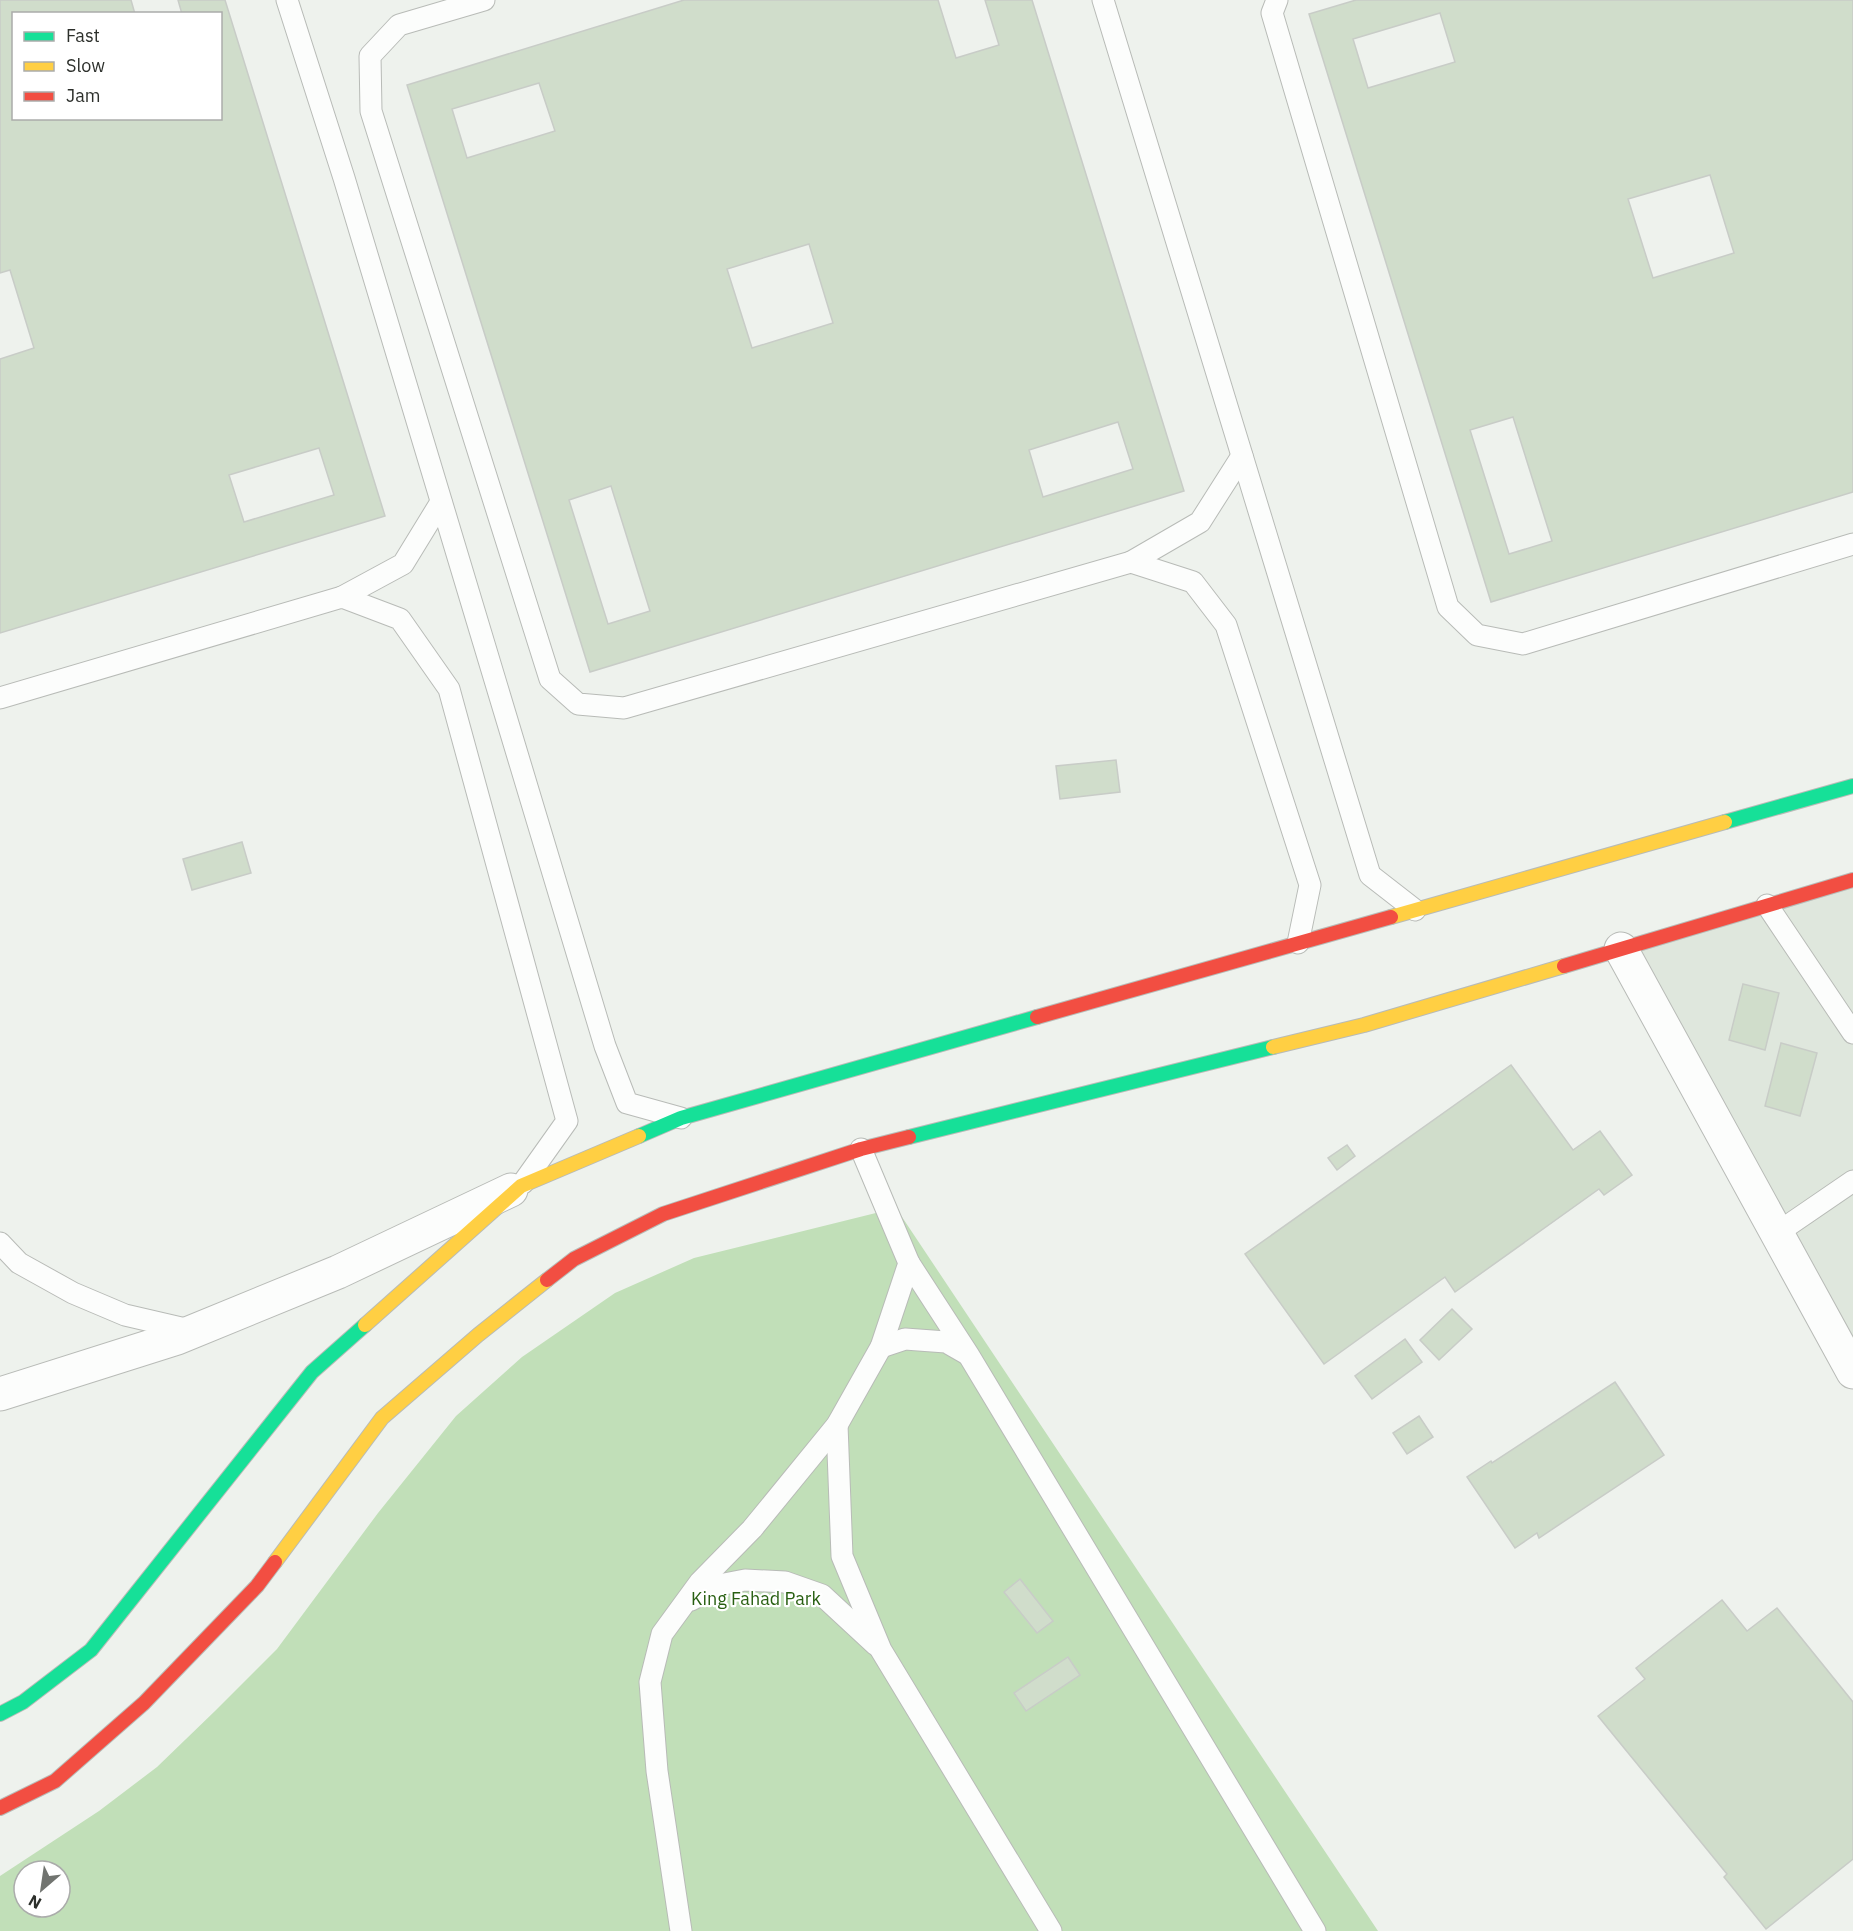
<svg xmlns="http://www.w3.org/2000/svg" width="1853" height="1931" viewBox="0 0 1853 1931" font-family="'IBM Plex Sans',sans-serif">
<rect width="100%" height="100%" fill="#eef2ed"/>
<path fill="#dfe7dd" d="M1853,880V1372L1621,949Z"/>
<path fill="#c1dfb8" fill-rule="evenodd" d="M896,1208L1378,1931H0V1876L99,1811L157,1767L215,1711L277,1649L378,1513L456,1416L522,1357L615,1293L694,1258ZM24,1871H60V1907H24Z"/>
<g fill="#d0ddcb" stroke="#c8ccc7" stroke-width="1.5" fill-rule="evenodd">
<path d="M0,0H131L135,14H14V118H220V14H182L178,0H225L385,516L0,633V359L34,348L10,270L0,273ZM319,448L334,495L244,522L229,475Z"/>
<path d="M684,0H938L956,58L999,45L985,0H1032L1184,491L590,672L407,85ZM539,83L555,131L467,158L452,109ZM809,244L833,323L752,348L727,269ZM1118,422L1133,469L1043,497L1029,450ZM611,486L650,611L608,624L569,500Z"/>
<path d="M1356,0H1853V492L1491,602L1309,14ZM1440,13L1455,62L1368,88L1353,39ZM1710,175L1734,253L1653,278L1628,199ZM1513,417L1552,541L1509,554L1470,430Z"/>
<path d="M1116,760L1120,792L1060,799L1056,766Z"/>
<path d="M242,842L251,873L192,890L183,859Z"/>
<path d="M1743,984L1779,993L1765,1050L1729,1040Z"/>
<path d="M1781,1043L1817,1053L1800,1116L1765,1106Z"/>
<path d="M1511,1065L1573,1150L1600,1131L1632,1175L1604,1195L1599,1189L1455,1292L1445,1277L1324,1364L1245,1254Z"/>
<path d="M1347,1145L1355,1156L1337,1170L1328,1158Z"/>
<path d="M1452,1309L1472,1329L1439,1360L1420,1340Z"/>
<path d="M1405,1339L1422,1362L1372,1399L1355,1376Z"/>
<path d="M1615,1382L1664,1455L1539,1538L1537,1533L1515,1548L1467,1477L1491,1461L1492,1463Z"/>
<path d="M1419,1416L1433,1437L1407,1454L1393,1433Z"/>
<path d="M1020,1579L1053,1621L1037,1633L1004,1592Z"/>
<path d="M1722,1600L1747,1631L1777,1608L1853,1702V1859L1766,1929L1724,1877L1727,1874L1598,1716L1645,1679L1636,1668Z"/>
<path d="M1068,1657L1080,1675L1026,1711L1014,1693Z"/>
</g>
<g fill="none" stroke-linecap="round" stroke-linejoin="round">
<g stroke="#b8bbb7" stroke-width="23">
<g id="lane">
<path d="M287,0L344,178L605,1046L627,1103L681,1118"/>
<path d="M484,0L399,25L370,56L371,111L550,679L578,704L624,708L1131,562L1193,582L1226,625L1310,885L1298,943"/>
<path d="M1103,0L1370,875L1415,910"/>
<path d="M1277,0L1272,13L1448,607L1477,635L1523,644L1853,544"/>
<path d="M1131,562L1200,522L1242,456"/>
<path d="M342,597L403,564L441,502"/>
<path d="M0,698L342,597L400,619L449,689L567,1121L523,1183"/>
<path d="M1767,905L1853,1033"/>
<path d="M1777,1233L1853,1181"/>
<path d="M0,1243L19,1263L73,1293L125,1315L194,1331"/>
<path d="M909,1263L968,1354L1315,1931"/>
<path d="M881,1347L905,1339L946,1342L967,1354"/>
<path d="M837,1425L842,1556L881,1650L1051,1931"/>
<path d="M691,1600L719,1585L745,1580L785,1582L822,1595L876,1645"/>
<path d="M681,1931L657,1771L650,1682L662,1634L700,1582L752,1529L837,1425L881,1347L909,1263L861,1149"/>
</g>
</g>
<g stroke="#b8bbb7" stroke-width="35">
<g id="street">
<path d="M1621,949L1853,1372"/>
<path d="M0,1394L177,1338L338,1272L511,1190"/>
</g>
</g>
<g stroke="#b8bbb7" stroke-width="16">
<g id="fast">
<path d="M1725,822L1853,786"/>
<path d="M639,1136L681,1118L1037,1017"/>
<path d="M909,1137L1273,1047"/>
<path d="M0,1714L23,1702L91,1650L312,1372L365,1325"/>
</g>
</g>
<g stroke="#b8bbb7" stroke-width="16">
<g id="slow">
<path d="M1391,917L1725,822"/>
<path d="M1273,1047L1364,1025L1564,966"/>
<path d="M365,1325L521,1186L639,1136"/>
<path d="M275,1562L382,1418L478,1335L547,1280"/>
</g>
</g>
<g stroke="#b8bbb7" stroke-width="16">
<g id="jam">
<path d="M1564,966L1853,880"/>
<path d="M1037,1017L1391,917"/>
<path d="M547,1280L574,1259L663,1214L861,1149L909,1137"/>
<path d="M0,1808L55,1781L144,1703L257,1586L275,1562"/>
</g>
</g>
<use href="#lane" stroke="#fcfdfc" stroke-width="21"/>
<use href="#street" stroke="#fcfdfc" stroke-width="33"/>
<use href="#fast" stroke="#16e098" stroke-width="14"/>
<use href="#slow" stroke="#ffcf43" stroke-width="14"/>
<use href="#jam" stroke="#f24e42" stroke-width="14"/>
</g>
<g text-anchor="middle" stroke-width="4.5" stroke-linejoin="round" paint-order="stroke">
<g font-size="18" fill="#285f11" stroke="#fff">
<text x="756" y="1605">King Fahad Park</text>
</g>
</g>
<rect x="12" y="12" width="210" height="108" fill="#ffffff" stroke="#abacab" stroke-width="1.5"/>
<rect x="24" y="32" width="30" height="9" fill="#16e098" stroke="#abacab" stroke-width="1.5"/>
<text x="66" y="42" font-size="18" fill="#2d302c">Fast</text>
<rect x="24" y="62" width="30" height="9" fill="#ffcf43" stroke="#abacab" stroke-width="1.5"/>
<text x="66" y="72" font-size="18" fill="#2d302c">Slow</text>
<rect x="24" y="92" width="30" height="9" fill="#f24e42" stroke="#abacab" stroke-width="1.5"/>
<text x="66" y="102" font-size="18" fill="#2d302c">Jam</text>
<g transform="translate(42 1889) rotate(209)"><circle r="28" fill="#ffffff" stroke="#abacab" stroke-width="1.5"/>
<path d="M0-4.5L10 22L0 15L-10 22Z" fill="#717470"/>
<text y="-9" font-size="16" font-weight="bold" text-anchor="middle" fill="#2d302c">N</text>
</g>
</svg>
